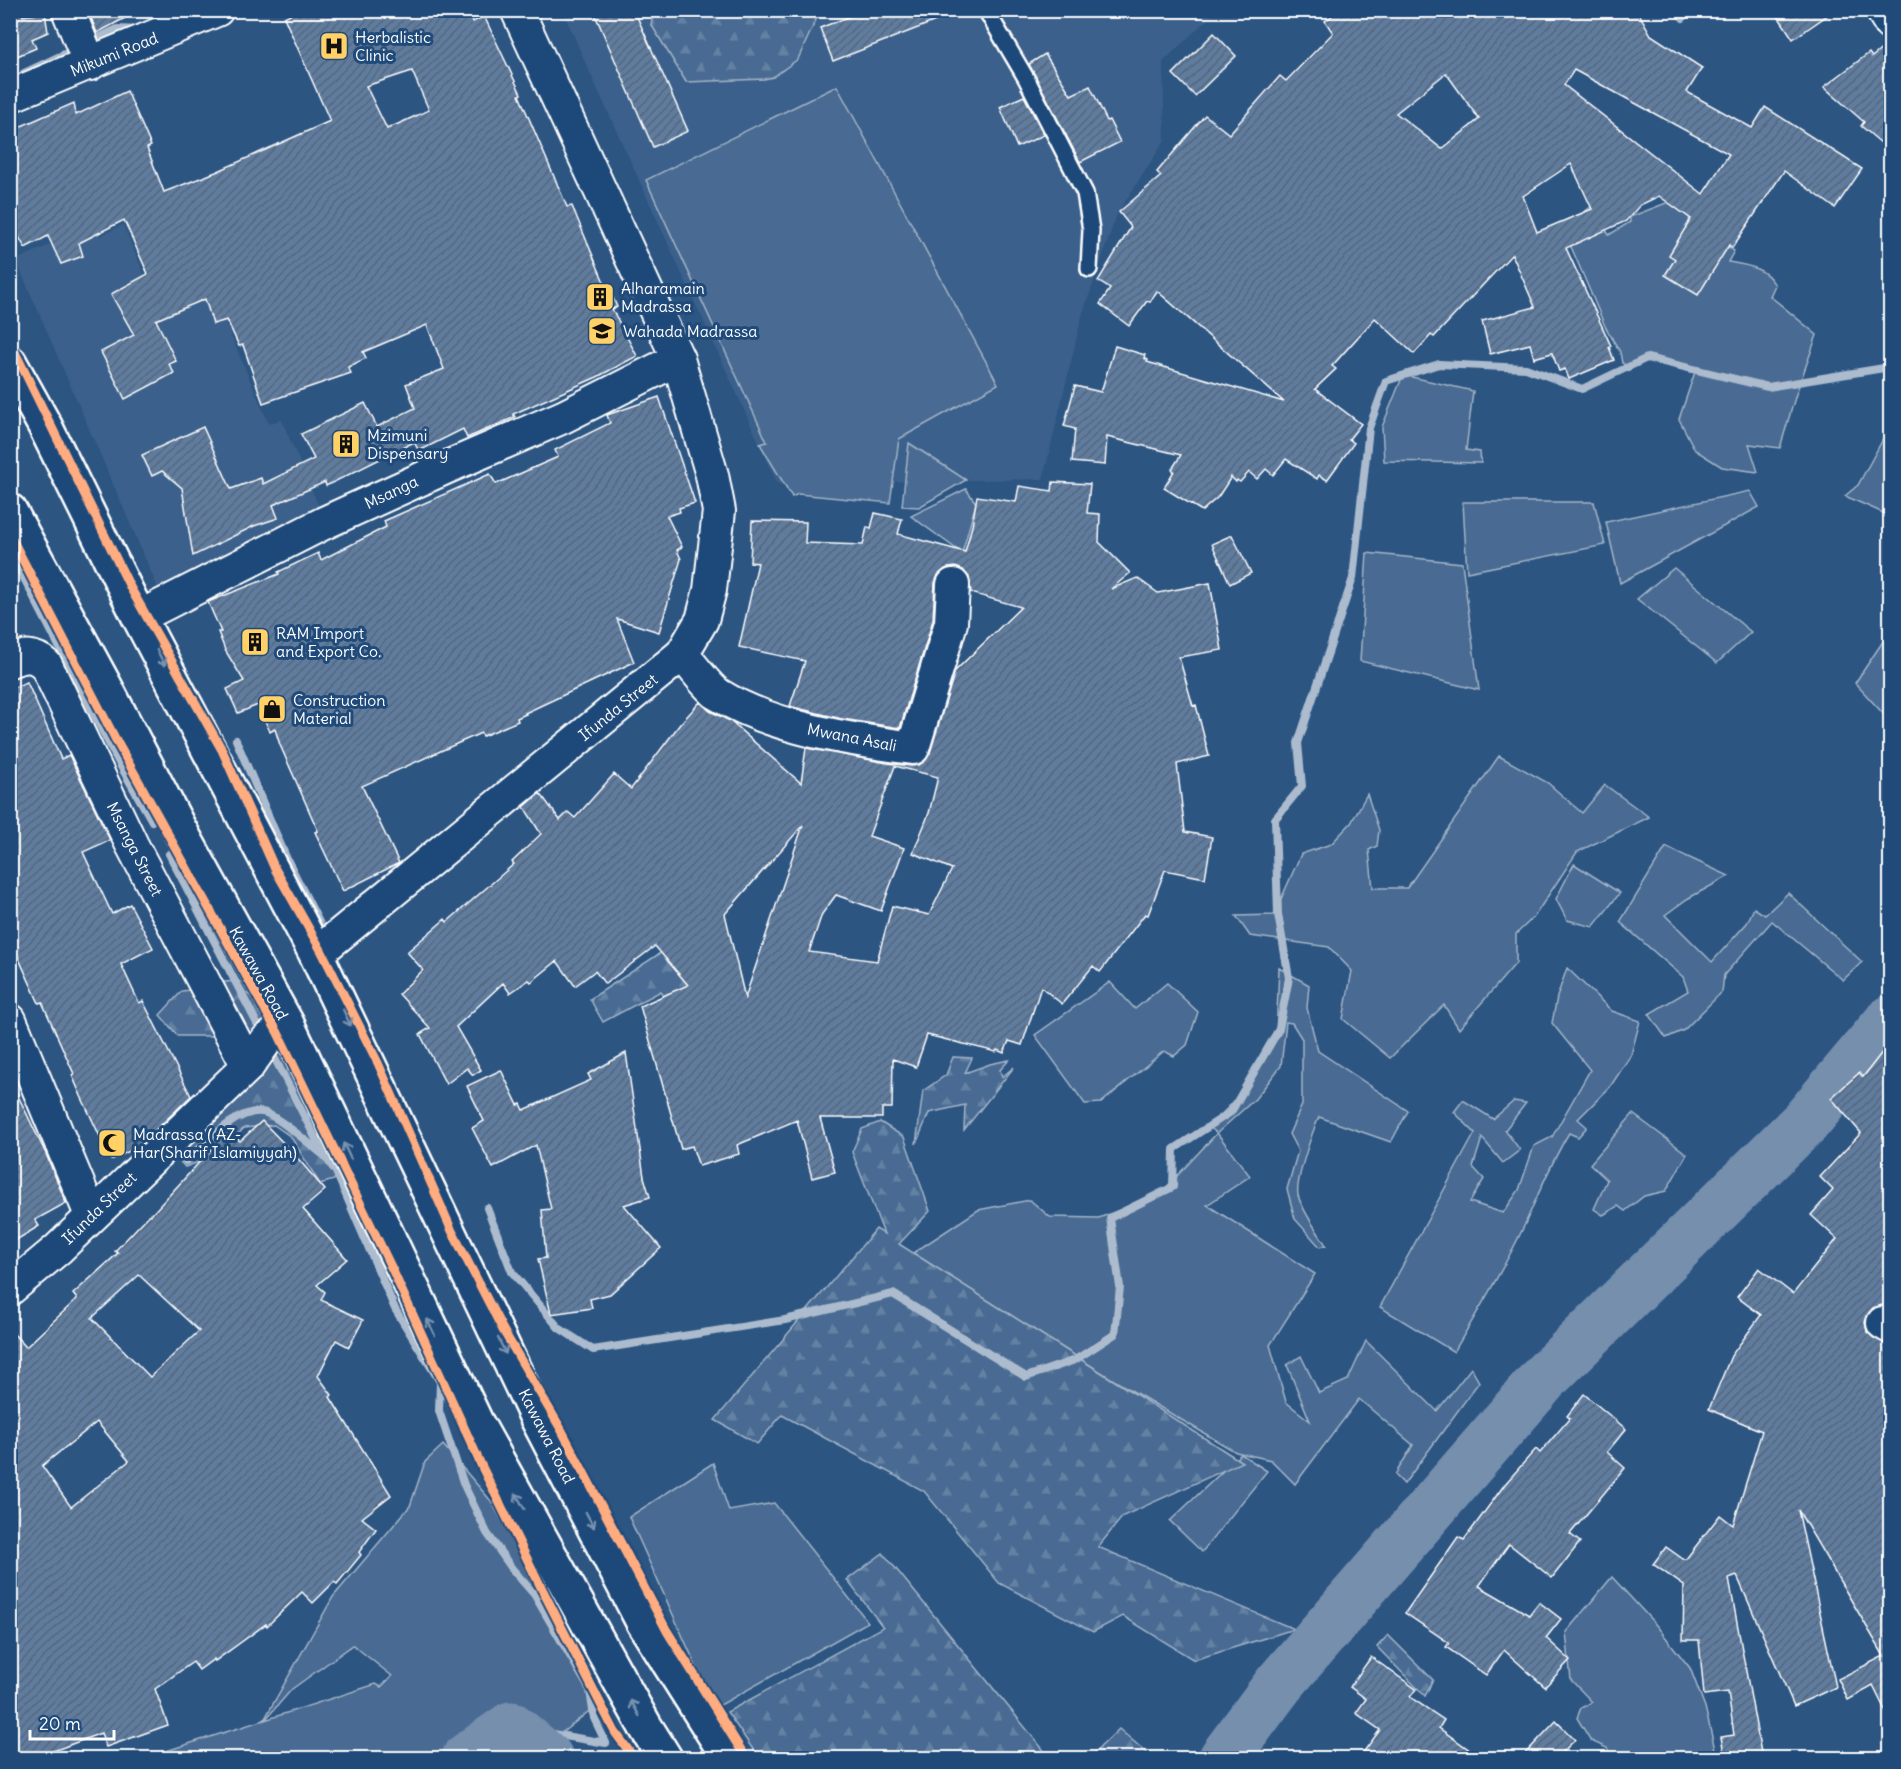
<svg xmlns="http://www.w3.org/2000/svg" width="1901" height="1769" viewBox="0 0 1901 1769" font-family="Delius,sans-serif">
<defs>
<pattern id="forest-firs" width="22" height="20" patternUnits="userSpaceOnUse" patternTransform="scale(1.5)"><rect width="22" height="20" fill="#486b92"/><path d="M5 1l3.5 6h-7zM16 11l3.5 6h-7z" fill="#6381a2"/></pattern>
<pattern id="building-hatch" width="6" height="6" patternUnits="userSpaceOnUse" patternTransform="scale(1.5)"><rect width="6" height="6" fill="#5e7c9f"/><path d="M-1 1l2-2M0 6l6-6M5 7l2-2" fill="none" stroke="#56667a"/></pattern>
</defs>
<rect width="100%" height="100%" fill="#2c5582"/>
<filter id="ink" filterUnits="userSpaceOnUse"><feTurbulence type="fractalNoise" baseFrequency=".0167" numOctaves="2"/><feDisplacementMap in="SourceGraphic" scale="12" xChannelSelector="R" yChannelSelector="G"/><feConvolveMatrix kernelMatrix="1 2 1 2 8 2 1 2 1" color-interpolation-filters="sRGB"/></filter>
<g filter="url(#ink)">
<g fill="#3b618b">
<path d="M563,11H1216L1163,62L1165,140L1117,214L1082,316L1043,479L778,484L586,64Z"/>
<path d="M95,225L100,236L123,225L162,316L213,294L269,424L281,419L323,516L158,588L16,260Z"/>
</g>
<g fill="#486b92" stroke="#a4b5c8" stroke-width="1.5" fill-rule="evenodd">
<path d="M837,86L998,384L899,439L890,503L798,494L792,497L760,444L767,442L646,180Z"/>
<path d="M1674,200L1697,203L1689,220L1734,251L1728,262C1746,265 1765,267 1775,285L1770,296L1817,335L1796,394L1780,448L1749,444L1758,472L1722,467L1695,450L1679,419L1696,369L1649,357L1627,366L1622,363L1620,352L1605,326L1563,228L1592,206L1609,235L1630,222V217Z"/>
<path d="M1403,375L1473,391L1466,450L1480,452L1481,463L1384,461L1382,427Z"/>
<path d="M1883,439L1890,444V516L1845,496L1858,485Z"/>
<path d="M909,443L966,480L919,507L902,506Z"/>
<path d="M966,489L976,503L962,553L911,516Z"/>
<path d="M1750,491L1759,507L1620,583L1606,522Z"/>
<path d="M1463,502H1594L1605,545L1467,572Z"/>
<path d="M1367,553L1462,563L1479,690L1360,661Z"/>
<path d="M1674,568L1751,632L1717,663L1637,599Z"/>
<path d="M1890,631V721L1855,683Z"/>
<path d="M1499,756L1548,783L1582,813L1605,785L1649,817L1577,852L1534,917L1516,934V963L1459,1029L1444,1005L1390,1058L1343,1019L1352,971L1329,947L1250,936L1236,916L1274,915L1301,854L1331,844L1351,823L1367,794L1379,830L1377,846L1369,850L1373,888H1407Z"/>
<path d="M1666,847L1729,876L1687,899L1665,915L1712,962L1747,923L1754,908L1765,915L1788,893L1862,962L1843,980L1772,921L1724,975L1722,992L1684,1030L1666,1038L1649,1014L1688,991L1683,977L1620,922Z"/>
<path d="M1574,864L1620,893L1593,927L1567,920L1556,899Z"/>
<path d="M1279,968L1309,985L1307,1008L1318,1051L1408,1111L1391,1142L1319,1117C1313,1130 1295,1181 1298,1195C1301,1208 1318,1233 1326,1245L1320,1247L1295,1219L1287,1189L1298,1151L1289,1134L1302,1105V1039L1292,1023L1286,1022L1281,1066L1255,1099L1217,1133L1250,1176L1207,1205L1315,1274L1270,1345L1286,1402L1310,1421L1287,1365L1301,1356L1319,1393L1348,1380L1366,1341L1437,1411L1471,1368L1479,1382L1404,1484L1395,1475L1413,1445L1359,1399L1295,1484L1271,1460L1236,1452L1112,1379L913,1253L978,1210L1030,1200L1050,1217L1099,1218L1160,1194L1217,1133L1209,1127L1243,1092L1276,1035Z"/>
<path d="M1567,968L1612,1011L1640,1021L1631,1055L1610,1087L1578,1119L1587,1127L1578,1137L1569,1133C1551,1162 1539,1193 1525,1224C1505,1268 1478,1310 1454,1352L1380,1307L1475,1133L1454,1112L1463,1100L1493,1119L1514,1101L1526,1103L1505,1130L1520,1150L1503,1163L1482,1138L1473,1167L1484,1179L1470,1202L1503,1213L1519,1190L1534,1146L1552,1137L1590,1070L1552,1023L1557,997Z"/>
<path d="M1110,982L1135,1009L1167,983L1198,1012L1187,1045L1174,1056L1164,1051L1101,1103L1085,1104L1035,1035Z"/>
<path d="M1633,1114L1687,1154L1666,1191L1644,1196L1625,1211L1618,1206L1603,1215L1594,1209L1607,1180L1590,1164Z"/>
<path d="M443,1445L491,1501L571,1646L593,1708L530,1758H144L264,1720L333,1597L410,1506L425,1462ZM353,1645L392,1676L381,1687L376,1684L265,1720L292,1689Z"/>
<path d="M1241,1454L1267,1471L1202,1552L1170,1521Z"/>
<path d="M713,1463L729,1511L774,1503L868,1622L715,1708L629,1517Z"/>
<path d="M1612,1577L1656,1625L1690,1668L1705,1707L1717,1758H1613L1607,1748L1591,1741L1577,1718L1581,1708L1592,1702L1571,1680L1566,1632Z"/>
</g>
<g fill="url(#forest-firs)" stroke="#a4b5c8" stroke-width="1.5">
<path d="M654,11V10L820,11L798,59L773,77L764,79L686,82L651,24Z"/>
<path d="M723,926L680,1030L661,991L603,1022L590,999L665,950Z"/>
<path d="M239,981L246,993L261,1003L306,1098L311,1130L341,1163L334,1180L320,1184L291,1137L274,1125L244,1128L218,1155L185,1167L165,1145L171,1120L195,1093L215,1082L235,1078L224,1036H178L160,1015L182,991L214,987L221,1003L224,982Z"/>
<path d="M953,1057L972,1058L965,1073L990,1064L1009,1060L1000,1070L1002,1077L1014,1067L964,1130L965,1105L929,1113L916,1144L923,1091L946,1075Z"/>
<path d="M880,1122L904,1137L930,1211L899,1244L1242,1462L1123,1516L1098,1547L1294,1629L1194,1660L1123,1616L1093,1632L999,1583L924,1491L782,1415L757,1444L715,1420L876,1229L884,1234L852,1152L862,1129Z"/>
<path d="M883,1553L1050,1758H759L727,1712L883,1627L847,1580Z"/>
<path d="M1388,1635L1433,1680L1425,1696L1377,1647Z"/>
<path d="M1119,1729L1153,1758H1089Z"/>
</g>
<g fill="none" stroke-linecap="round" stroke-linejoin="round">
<g stroke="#acbcce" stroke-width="8">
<path d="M1678,10L1683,18"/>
<path d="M24,73L117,29L139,30"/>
<path d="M10,551L119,763L152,821"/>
<path d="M236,740L286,857L327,938"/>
<path d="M169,854L263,1035"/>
<path d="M270,1049L324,1155L336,1172L395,1309L440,1382L439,1411L464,1485L487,1533L513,1570L534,1594L590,1690L594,1718L606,1743L511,1727"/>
<path d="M186,1161C205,1145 235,1109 262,1112C274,1113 311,1145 322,1154"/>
<path d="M487,1208L512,1272L559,1328L593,1350L785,1320L893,1294L1026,1377L1075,1360L1115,1334L1120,1287L1110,1218L1173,1187L1174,1149L1231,1112L1279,1029L1289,978L1278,914L1275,819L1302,786L1298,743L1353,578L1369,428L1386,381L1439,364L1526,368L1582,389L1647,358L1768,387L1890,367"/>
</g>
<g stroke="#748fad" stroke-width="51">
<path d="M467,1758L511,1727L548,1758"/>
<path d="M1224,1758L1279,1684L1546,1376L1806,1121L1890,1021"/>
</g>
</g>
<g fill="url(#building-hatch)" stroke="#fff" stroke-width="1.5" fill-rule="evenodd">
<path d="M10,10H21L23,16L45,13L48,32L32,39L36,48L10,59Z"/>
<path d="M88,10H140L97,33Z"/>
<path d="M299,10H468L473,22L484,16L521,94L519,95L567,207L572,206L606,287L608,286L617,307L612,309L637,356L597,377L513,414L515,417L467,438L463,429L419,451L414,442L326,486L325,482L273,505L278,518L254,526L193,556L182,488L162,471L152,476L142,455L203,427L231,489L261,478L263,484L314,459L301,434L365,403L377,427L415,408L406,384L444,369L427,325L363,352L366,358L348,367L351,373L263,403L243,345L239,346L227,320L213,324L205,299L156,320L176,361L169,364L174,373L125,399L101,352L134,335L111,294L148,274L124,220L79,243L83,256L61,264L48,236L25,248L10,220V131L74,103L76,115L127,91L151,146L147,148L164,192L216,172L330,121L284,17ZM412,71L429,110L387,129L366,86Z"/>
<path d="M593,10H634L688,131L653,147Z"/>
<path d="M866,10H959V12L833,61L820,28Z"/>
<path d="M1340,10H1637L1651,35L1702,68L1687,92L1752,128L1765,107L1862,169L1835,208L1784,171L1732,248L1729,245L1698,295L1665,275L1675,259L1669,255L1691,219L1659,196L1640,205L1626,221L1566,248L1611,346L1609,347L1614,360L1569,379L1565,369L1559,371L1552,353L1534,358L1530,344L1490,354L1482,321L1535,307L1512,254L1434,337L1431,335L1414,354L1375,318L1332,366L1336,369L1315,389L1361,424L1349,439L1354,443L1327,480L1319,475L1317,479L1286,459L1273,475L1266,469L1257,479L1249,472L1240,482L1237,480L1236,482L1231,477L1218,497L1202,511L1164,488L1174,471L1172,469L1181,455L1107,437L1105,465L1072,462L1075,429L1064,426L1075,386L1101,392L1115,346L1145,355L1144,358L1148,360L1147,362L1284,402L1157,291L1150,302L1147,301L1129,326L1100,304L1110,289L1098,281L1131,227L1119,212L1161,176L1157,172L1205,115L1229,134L1280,76L1286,81L1333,33L1325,21ZM1574,70L1729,154L1703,194L1564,85ZM1446,73L1479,119L1442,149L1396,113ZM1571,164L1592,209L1537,232L1523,196Z"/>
<path d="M1774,10H1835L1793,39Z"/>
<path d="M1214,33L1236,56L1195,96L1173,74Z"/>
<path d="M1890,42V130L1881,143L1861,126L1864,122L1824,87L1869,53L1872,57Z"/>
<path d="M1045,54L1071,95L1090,86L1107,121L1109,120L1120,142L1080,162L1029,64Z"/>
<path d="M1024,96L1044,135L1017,147L1000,107Z"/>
<path d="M659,397L695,503L679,508L680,512L667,516L682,547L677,550L681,559L659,632L617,619L634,662L525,713L526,714L517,718L518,721L483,736L481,733L362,786L399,863L343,891L315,832L318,831L280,745L275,729L270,732L258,705L238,713L227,689L244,681L225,650L218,632H221L208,602L279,574L278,572L318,553L321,560L386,527L384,521L490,474L496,484L558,457L555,450L610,423L607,415Z"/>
<path d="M1053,482L1090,484L1087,513L1100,514L1099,542L1130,573L1111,589L1137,578L1158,593L1210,583L1222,650L1179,657L1193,706L1196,705L1209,756L1177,764L1185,832L1212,837L1205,878L1165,870L1148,915L1145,914L1100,972L1093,966L1062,1004L1041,987L1022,1045L1009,1041L1004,1053L997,1050L996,1052L927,1035L916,1067L893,1059L892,1108H882V1118H820L835,1172L812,1178L797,1120L737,1145L739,1154L699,1166L692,1146L681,1149L640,1006L688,985L655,946L605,984L595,971L575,986L557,961L531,982L529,980L510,993L503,983L456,1027L481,1070L473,1075L467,1068L446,1084L420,1034L430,1028L399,994L423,970L407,952L445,919L447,922L514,864L512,862L541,834L524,807L540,793L560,820L568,812L575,818L614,774L631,789L680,724L700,702L710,711L730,721L801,783L806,748L887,763L911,766L919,765L926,760L930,753L955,671L1021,607L971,593L969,577L963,570L955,567L945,569L938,575L935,583L933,620L900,728L842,719L793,707L790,706L805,661L739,647L758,563L750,562L752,521L806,522L805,543L863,545L867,527L871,528L875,513L902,519L898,534L965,552L972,526L977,496L1016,502L1019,486L1052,491ZM895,766L938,777L929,813L913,853L952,869L929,915L892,906L877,961L809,952L822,914L836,895L881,911L904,848L869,836ZM803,825L745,998L725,914Z"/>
<path d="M1232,535L1251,573L1230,584L1212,544Z"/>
<path d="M27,682L61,759L69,755L110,840L83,852L112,914L130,904L153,948L121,964L139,1003L143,1001L191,1096L138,1147L111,1160L81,1096L72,1075L74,1074L42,1002L39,1003L10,939V689Z"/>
<path d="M1890,1042V1307L1882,1305L1873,1308L1868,1314L1865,1322L1867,1332L1874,1338L1890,1345V1720L1873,1686L1848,1700L1838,1679L1884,1656L1798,1510L1836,1687L1794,1706L1737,1576L1729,1579L1762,1758H1725L1721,1737L1734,1735L1728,1692L1704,1695L1699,1640H1683L1684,1586L1653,1564L1666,1547L1683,1559H1686L1720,1515L1733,1525L1762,1431L1709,1409L1731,1356L1761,1315L1737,1297L1759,1268L1793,1294L1837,1239L1811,1215L1833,1190L1820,1177L1861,1133L1831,1098L1859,1073L1863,1077Z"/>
<path d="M626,1053L644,1177L650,1197L624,1205L661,1248L610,1294L590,1299L592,1308L551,1314L538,1259L546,1258L542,1210L551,1209L536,1145L493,1168L472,1128L484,1121L467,1086L501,1070L518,1105L521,1104L524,1110L591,1080L588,1074Z"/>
<path d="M10,1079L46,1154L66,1203L35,1220L39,1226L10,1244Z"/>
<path d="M262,1121L294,1154L325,1190L303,1209L347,1259L317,1285L325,1292L321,1300L363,1320L349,1347L336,1340L318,1376L332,1395L330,1397L391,1495L362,1518L376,1529L359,1552L361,1555L337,1584L334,1582L313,1603L302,1592L267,1626L266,1624L215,1661L214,1659L199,1670L193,1662L155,1689L168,1725L106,1747L101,1733L35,1758H10V1330L26,1347L77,1299L73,1294L118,1253L115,1251L150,1214L151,1215L228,1131L240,1141ZM139,1275L199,1331L150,1377L92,1318ZM97,1422L129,1461L71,1507L42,1466Z"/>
<path d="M1584,1394L1626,1429L1607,1452L1625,1468L1570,1534L1580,1542L1552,1578L1509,1544L1479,1586L1529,1615L1539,1602L1561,1619L1546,1638L1570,1660L1545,1687L1504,1650L1486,1675L1446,1647L1449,1643L1405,1613L1458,1537L1464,1540L1505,1484L1536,1449L1540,1453L1570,1418L1567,1416Z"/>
<path d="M1371,1657L1416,1689L1410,1697L1444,1720L1439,1728L1481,1758H1359L1380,1730L1356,1713L1366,1699L1350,1687Z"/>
<path d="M1556,1721L1575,1740L1556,1758H1521Z"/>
</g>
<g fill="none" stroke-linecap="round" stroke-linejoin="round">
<g stroke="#fff" stroke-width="20">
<path id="lane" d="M986,10L1026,78L1085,193L1091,230L1089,269"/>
</g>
<g stroke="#fff" stroke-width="36">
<g id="street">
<path d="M68,10L90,64"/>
<path d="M1882,10L1890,23"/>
<path d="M10,96L217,10"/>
<path d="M139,617L324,523L445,468L563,417L678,359"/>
<path d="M682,654C693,666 707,687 719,695C772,728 852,740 913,748L951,623L953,585"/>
<path d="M10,661C25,655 34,654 46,665L132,845L248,1066"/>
<path d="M315,952L321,950L682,654L702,620L710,590L719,511L712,475L678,359L517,10"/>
<path d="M10,1020L91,1215"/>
<path d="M10,1289L58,1249L248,1066L266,1041L287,1024"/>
<path d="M1883,1323L1890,1327"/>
</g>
</g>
<g stroke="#fff" stroke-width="38">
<g id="primary">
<path d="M10,363L45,426L139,617L315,952L537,1418L643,1622L729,1758"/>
<path d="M10,511L105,686L180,830L287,1024L476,1422L645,1726L665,1758"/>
</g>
</g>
<use href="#lane" stroke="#1f4a7a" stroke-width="15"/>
<use href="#street" stroke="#1f4a7a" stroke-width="32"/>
<use href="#primary" stroke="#1f4a7a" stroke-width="33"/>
<g stroke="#1f4a7a" stroke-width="13">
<g id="cycleway">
<path d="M10,342L131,589L222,750L275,869L321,950L378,1063L452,1231L503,1330L561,1429L667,1631L746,1758"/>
<path d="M10,535L117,742L278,1033L393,1271L482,1467L540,1585L615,1732L634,1758"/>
</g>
</g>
<use href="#cycleway" stroke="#ffac80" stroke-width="9"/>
</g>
<defs><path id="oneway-shaft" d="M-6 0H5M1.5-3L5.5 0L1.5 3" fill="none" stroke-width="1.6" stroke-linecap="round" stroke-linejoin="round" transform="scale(1.5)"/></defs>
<g stroke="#7992af">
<use href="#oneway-shaft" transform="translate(161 658) rotate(62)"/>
<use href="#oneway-shaft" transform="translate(347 1018) rotate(65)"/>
<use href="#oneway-shaft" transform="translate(347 1151) rotate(-115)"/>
<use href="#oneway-shaft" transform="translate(431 1327) rotate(-115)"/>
<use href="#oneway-shaft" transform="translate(502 1346) rotate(64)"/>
<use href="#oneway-shaft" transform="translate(520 1501) rotate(-119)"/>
<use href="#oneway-shaft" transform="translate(590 1520) rotate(62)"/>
<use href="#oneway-shaft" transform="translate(635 1708) rotate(-119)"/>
</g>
</g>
<defs>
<g id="hospital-square" transform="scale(1.5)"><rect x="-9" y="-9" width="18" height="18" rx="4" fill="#ffd166" stroke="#1f4a7a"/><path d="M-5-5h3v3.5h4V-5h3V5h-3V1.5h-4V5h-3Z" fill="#111"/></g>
<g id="building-square" transform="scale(1.5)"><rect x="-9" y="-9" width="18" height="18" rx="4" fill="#ffd166" stroke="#1f4a7a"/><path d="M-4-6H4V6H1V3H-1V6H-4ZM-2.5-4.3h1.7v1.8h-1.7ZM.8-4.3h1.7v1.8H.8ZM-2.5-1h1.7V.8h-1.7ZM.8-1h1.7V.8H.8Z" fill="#111"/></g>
<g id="school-square" transform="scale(1.5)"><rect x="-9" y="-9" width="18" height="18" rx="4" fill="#ffd166" stroke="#1f4a7a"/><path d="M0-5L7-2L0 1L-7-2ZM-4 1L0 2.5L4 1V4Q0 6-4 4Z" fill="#111"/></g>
<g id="shop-square" transform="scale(1.5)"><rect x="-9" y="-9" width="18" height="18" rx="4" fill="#ffd166" stroke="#1f4a7a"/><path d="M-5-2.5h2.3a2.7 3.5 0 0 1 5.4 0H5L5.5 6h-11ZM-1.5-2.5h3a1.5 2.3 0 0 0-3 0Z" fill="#111"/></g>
<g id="mosque-square" transform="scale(1.5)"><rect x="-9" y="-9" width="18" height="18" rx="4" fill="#ffd166" stroke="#1f4a7a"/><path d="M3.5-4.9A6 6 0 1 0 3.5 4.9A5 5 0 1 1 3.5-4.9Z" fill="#111"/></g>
</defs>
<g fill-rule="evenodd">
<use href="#hospital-square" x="334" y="46"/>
<use href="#building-square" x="600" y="297"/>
<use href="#school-square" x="602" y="331"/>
<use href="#building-square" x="346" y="444"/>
<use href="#building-square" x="255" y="642"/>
<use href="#shop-square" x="272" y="709"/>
<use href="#mosque-square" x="112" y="1143"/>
</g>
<g text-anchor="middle" stroke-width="6" stroke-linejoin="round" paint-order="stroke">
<g font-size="16" fill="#fff" stroke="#1f4a7a" text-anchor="start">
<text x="355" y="43">Herbalistic<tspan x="355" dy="18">Clinic</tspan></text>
<text x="621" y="294">Alharamain<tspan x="621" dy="18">Madrassa</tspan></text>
<text x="623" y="337">Wahada Madrassa</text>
<text x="367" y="441">Mzimuni<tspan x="367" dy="18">Dispensary</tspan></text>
<text x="276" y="639">RAM Import<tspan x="276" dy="18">and Export Co.</tspan></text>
<text x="293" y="706">Construction<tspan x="293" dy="18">Material</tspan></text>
<text x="133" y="1140">Madrassa ( AZ-<tspan x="133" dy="18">Har(Sharif Islamiyyah)</tspan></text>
</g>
<g font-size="16" fill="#fff" stroke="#1f4a7a">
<text transform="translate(114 54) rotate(-22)" y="6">Mikumi Road</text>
<text transform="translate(391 492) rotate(-25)" y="6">Msanga</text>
<text transform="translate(618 707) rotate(-39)" y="6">Ifunda Street</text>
<text transform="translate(852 737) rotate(11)" y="6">Mwana Asali</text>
<text transform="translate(135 849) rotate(63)" y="6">Msanga Street</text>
<text transform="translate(259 973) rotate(61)" y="6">Kawawa Road</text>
<text transform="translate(99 1208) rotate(-44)" y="6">Ifunda Street</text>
<text transform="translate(547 1436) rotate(63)" y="6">Kawawa Road</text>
</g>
</g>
<rect width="1901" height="1769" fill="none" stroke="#1f4a7a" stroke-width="36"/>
<rect x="18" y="18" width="1865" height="1733" fill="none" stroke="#fff" stroke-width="2" filter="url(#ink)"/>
<path d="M30 1730v9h84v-9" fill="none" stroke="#ffffff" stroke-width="3"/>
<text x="39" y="1730" font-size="18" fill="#ffffff" stroke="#1f4a7a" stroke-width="4.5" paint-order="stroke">20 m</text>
</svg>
